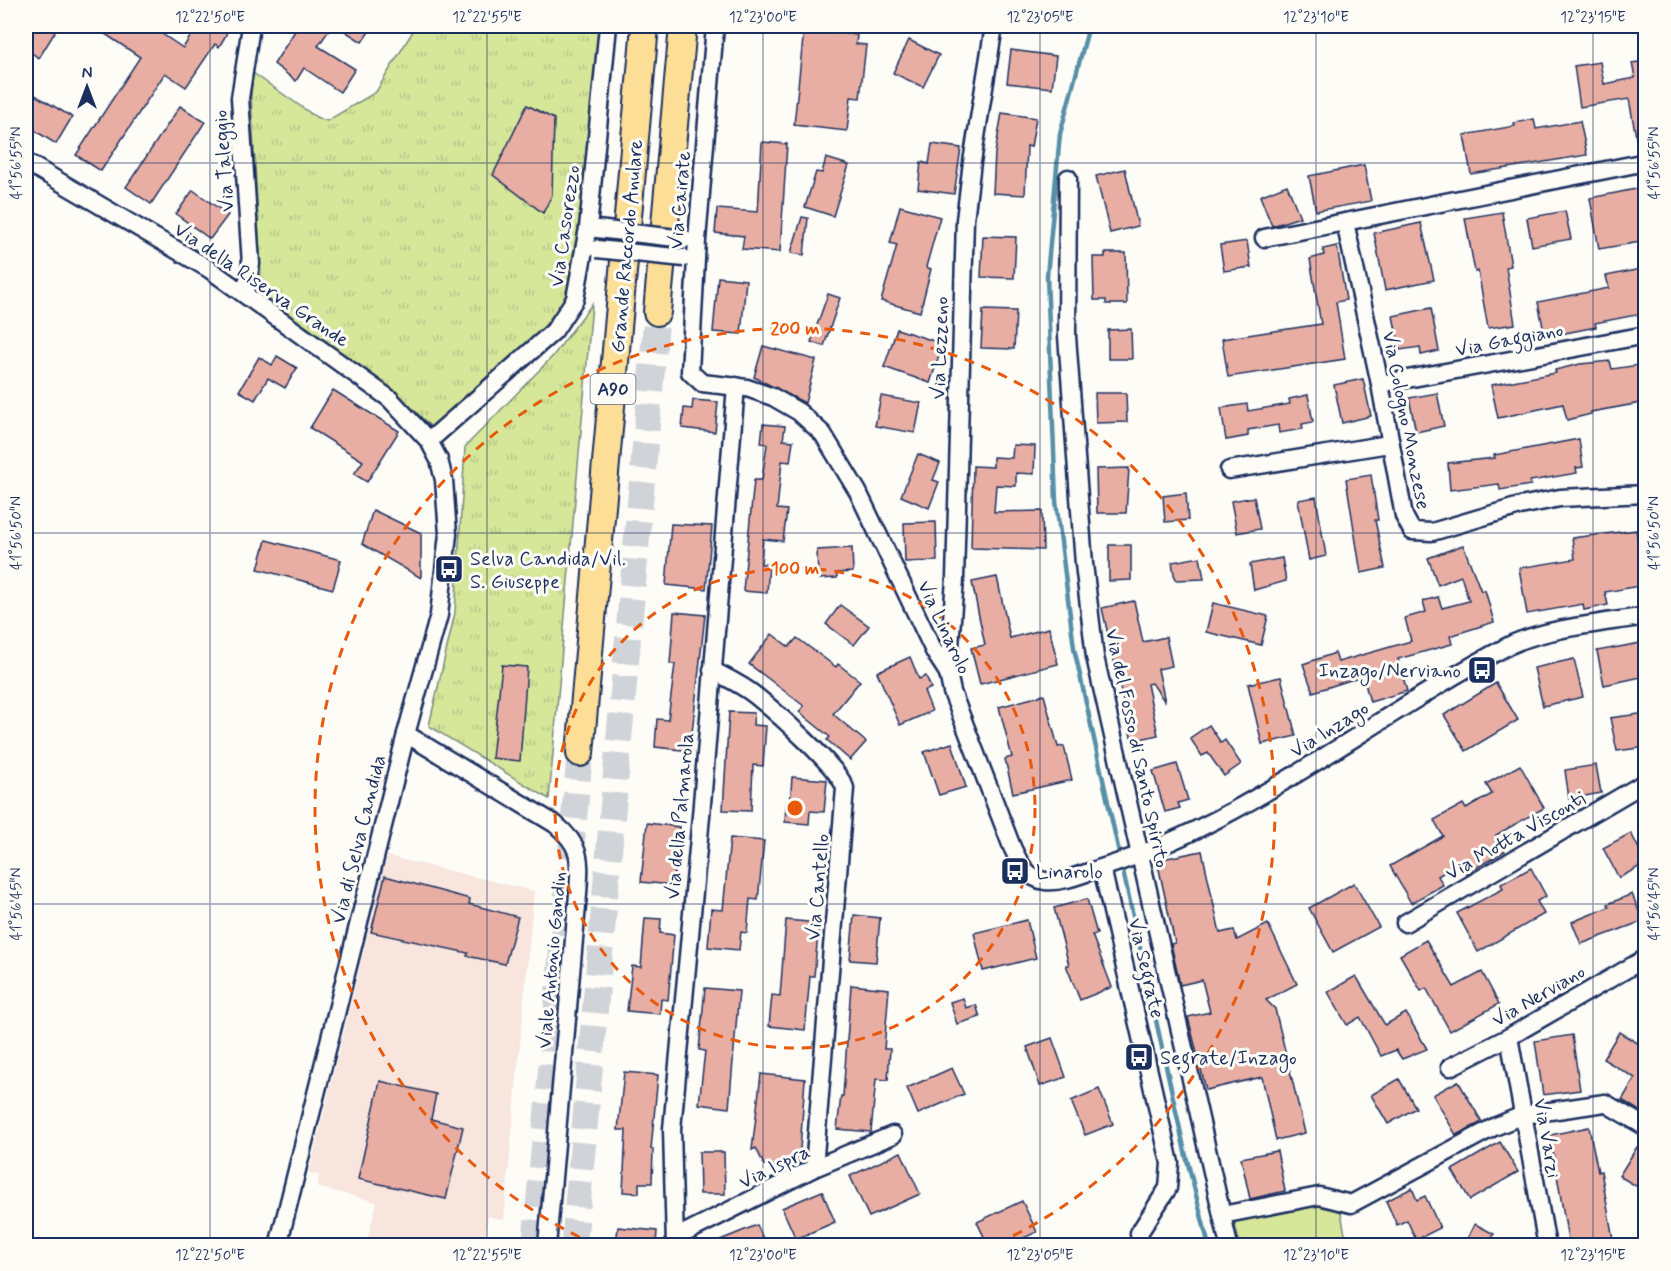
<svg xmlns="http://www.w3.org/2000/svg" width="1671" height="1271" viewBox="0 0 1671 1271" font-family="Mynerve,sans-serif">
<defs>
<pattern id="grass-tufts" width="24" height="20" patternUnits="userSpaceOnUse" patternTransform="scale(1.5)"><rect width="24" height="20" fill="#d6e79a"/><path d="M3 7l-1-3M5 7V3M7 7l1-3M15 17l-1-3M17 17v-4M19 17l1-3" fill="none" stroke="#b7c687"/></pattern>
</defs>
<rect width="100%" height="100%" fill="#fdfcf7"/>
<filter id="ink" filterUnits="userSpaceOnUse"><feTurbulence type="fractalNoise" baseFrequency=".0167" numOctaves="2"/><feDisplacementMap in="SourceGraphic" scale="12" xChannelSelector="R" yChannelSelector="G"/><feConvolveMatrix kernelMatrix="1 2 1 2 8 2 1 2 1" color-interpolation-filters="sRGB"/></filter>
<g filter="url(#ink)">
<path fill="#f7e5de" d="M387,856L534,891L504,1220L488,1216L485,1245H366L377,1202L317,1187L319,1175L309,1173Z"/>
<g fill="url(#grass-tufts)" stroke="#788b7c" stroke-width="1.5">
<path d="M416,26H600L579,227L565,299L539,333L434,430L399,395L255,293L261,278L251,94L253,73L316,117L327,121L376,92Z"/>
<path d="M592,304L549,799L429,726L455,613L465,447L553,356Z"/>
</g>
<path fill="#d6e79a" stroke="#788b7c" stroke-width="1.5" d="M1339,1202L1347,1245H1240L1234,1221Z"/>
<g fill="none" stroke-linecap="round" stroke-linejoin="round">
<path stroke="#568fa7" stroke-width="4.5" d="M1089,26L1060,134L1047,276L1056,501L1074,648L1185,1152L1209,1246"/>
</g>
<g fill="#e8aea3" stroke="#1b2f5e" stroke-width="1.5">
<path d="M26,26H44L55,32L39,58L26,49Z"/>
<path d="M93,26H150L183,48L197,26H227L226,35L219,47L215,44L186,87L165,73L101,171L76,155L140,57Z"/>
<path d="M298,26H332L318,46L355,69L340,92L304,68L296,81L274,64Z"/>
<path d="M337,26H373L362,42Z"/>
<path d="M804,29L857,35L856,44L866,45L860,98L851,97L847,131L794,125Z"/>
<path d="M909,40L939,55L923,87L893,73Z"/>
<path d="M1011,50L1056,56L1052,88L1007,83Z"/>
<path d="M1646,61V152L1639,153L1629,99L1580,107L1574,66L1600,62L1604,84L1635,78L1632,63Z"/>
<path d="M35,95L72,117L56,144L26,125V110Z"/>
<path d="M527,105L554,119L552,195L543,213L493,175Z"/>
<path d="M180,106L205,122L151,204L126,187Z"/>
<path d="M1002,113L1036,118L1031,147L1027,146L1025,195L993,193L995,153Z"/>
<path d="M1534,119L1536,129L1580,121L1587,155L1471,174L1464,135L1515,126L1514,123Z"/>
<path d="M762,142L787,144L780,252L742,249L744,236L715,233L717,209L758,212Z"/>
<path d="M932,144L961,148L954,194L918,189L921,162L929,164Z"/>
<path d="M826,158L849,165L833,216L805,207L816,172L822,173Z"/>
<path d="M1364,165L1371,201L1316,211L1309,176Z"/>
<path d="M1125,169L1138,226L1110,233L1096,176Z"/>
<path d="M1287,185L1300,217L1272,226L1260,196Z"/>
<path d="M1646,187V241L1599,249L1590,198Z"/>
<path d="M193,190L228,215L210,239L176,214Z"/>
<path d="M900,206L940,217L926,267L931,269L920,312L881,301L897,245L890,243Z"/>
<path d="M1565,211L1571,239L1532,246L1527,218Z"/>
<path d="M1502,212L1511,266L1506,267L1515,324L1488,328L1478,271L1475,272L1465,218Z"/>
<path d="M802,217L808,218L804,255L791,253Z"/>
<path d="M1421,223L1434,280L1385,290L1374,233Z"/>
<path d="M983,236L1016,237L1014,278L981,277Z"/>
<path d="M1247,241L1251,267L1224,271L1220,245Z"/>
<path d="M1337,246L1346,300L1336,302L1345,359L1228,377L1222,339L1321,324L1310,259L1324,255L1323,249Z"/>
<path d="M1105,253H1126L1127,304H1106V300H1094L1093,257H1105Z"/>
<path d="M1646,268V313L1595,323L1596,327L1545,337L1538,302L1609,288L1606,276Z"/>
<path d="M718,277L746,280L741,334L713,332Z"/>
<path d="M828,294L840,298L824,346L811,342Z"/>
<path d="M1431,308L1439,351L1421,355L1420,347L1400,350L1393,316Z"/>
<path d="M983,310L1016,311L1014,349L981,348Z"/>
<path d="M897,329L943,344L930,383L884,367Z"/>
<path d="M1131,329L1132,359H1108V330Z"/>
<path d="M763,346L816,360L805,403L754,377Z"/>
<path d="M277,356L297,368L285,388L268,378L255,400L239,391L259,357L272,365Z"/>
<path d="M1610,361L1612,369L1646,364V402L1591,412V414L1567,420L1563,404L1498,418L1491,385L1556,373L1555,370L1580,364Z"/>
<path d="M1363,379L1371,416L1342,423L1334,385Z"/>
<path d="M333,390L399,431L367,482L354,474L363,461L310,428Z"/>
<path d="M1095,393H1126L1127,422L1096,423Z"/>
<path d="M1437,393L1444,426L1416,432L1409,398Z"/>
<path d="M1308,395L1313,422L1302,424L1303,429L1279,433L1278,425L1248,430V436L1226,440L1221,408L1247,404L1248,411L1290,404L1289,399Z"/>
<path d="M881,396L921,403L915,433L875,426Z"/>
<path d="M693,400L718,402L715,432L682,428L684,408L692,409Z"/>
<path d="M763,424L785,426L783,440L793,441L790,462L782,461L777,509L787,510L783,541L763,539L761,564H769L767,593L743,591L754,480H762L767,444L761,443Z"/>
<path d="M1579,439L1583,467L1576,468L1577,473L1530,481L1531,485L1500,490L1499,484L1450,490L1448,463L1495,458L1494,455Z"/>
<path d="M1013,445L1035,446L1034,474L1016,473V486L996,485L994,512L1042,511L1043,550L971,548L973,466L993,467V457L1012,458Z"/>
<path d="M918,454L940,463L933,480L939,482L929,508L901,496Z"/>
<path d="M1129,468L1126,513H1097L1096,469Z"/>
<path d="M1371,475L1378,520H1375L1385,568L1361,573L1346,479Z"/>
<path d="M1186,493L1188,520L1165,522L1163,496Z"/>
<path d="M1254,497L1260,529L1237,533L1231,501Z"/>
<path d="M1316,497L1326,556L1309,560L1298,500Z"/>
<path d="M373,510L421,533V578L362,544Z"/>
<path d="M936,522L937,561L905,562L904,523Z"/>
<path d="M671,524L712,526L706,589L666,585Z"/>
<path d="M1636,530L1645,585L1605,592L1608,605L1584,610L1583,604L1527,614L1519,568L1575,559L1572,538Z"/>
<path d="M266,540L341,560L333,589L258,569Z"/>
<path d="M1109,545H1131V580L1109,581Z"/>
<path d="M1463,545L1481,591L1485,590L1494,622L1450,636L1452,644L1398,659L1407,691L1370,702L1363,676L1313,692L1303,664L1335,653L1338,662L1411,641L1405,618L1426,612L1423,601L1438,597L1442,608L1469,601L1461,576L1438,585L1428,558Z"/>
<path d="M852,548L853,572L837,573V578L818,579L817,550Z"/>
<path d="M1200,557L1204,579L1175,580L1172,562Z"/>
<path d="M1282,558L1286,581L1254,590L1250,564Z"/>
<path d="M997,577L1010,638L1049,628L1058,664L980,684L971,648L985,645L972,582Z"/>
<path d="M1134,601L1143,642L1166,637L1172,666L1158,669L1165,702L1152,683L1147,684L1158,735L1132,741L1102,608Z"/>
<path d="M1213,603L1268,616L1261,645L1206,632Z"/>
<path d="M840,605L869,626L854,645L826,624Z"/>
<path d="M674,612L705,615L690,751L655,747L657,719L668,720L675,664H670Z"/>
<path d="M772,634L789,647L797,638L836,667L838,664L860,681L833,714L866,742L850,760L827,740L830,737L799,712L804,706L749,664Z"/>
<path d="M1646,642V676L1604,685L1597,651Z"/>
<path d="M910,657L919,679L926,676L931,688L924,691L932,711L900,725L877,672Z"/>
<path d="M1574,659L1583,697L1543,706L1534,668Z"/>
<path d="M502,665L527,667L520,761L492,758Z"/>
<path d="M1281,677L1296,736L1262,744L1248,684Z"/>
<path d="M1496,683L1518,720L1466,751L1444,715Z"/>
<path d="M1044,695L1058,747L1064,746L1072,780L1013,793L1005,759L1012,757L999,707Z"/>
<path d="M729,712L754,713L753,725L766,726L763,766L753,765L751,811L723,810Z"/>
<path d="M1646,713V747L1617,751L1610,718Z"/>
<path d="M1209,725L1221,743L1225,740L1241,764L1224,776L1208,753L1202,756L1190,738Z"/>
<path d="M952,743L966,787L939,795L924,752Z"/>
<path d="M1177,764L1188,800L1178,803L1180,808L1165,812L1153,771Z"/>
<path d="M1520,765L1544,808L1496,835L1505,851L1466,874L1459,863L1438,876L1443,885L1411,903L1390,866L1443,836L1434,820L1463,804L1466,809L1492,794L1486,784Z"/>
<path d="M1596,765L1601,793L1569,799L1565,770Z"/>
<path d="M792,777L827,780L824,812L810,811L809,824L785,822L786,805H790Z"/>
<path d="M647,823L680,827L673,885L641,882Z"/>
<path d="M1631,833L1646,863L1619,878L1603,848Z"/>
<path d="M730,838L764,841L758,900L750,899L747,933L741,932L739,950L708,947L711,909L723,910Z"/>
<path d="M1202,851L1220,933L1234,930L1237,940L1268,924L1297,984L1266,1000L1275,1009L1305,1133L1276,1140L1262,1077L1206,1090L1188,1017L1210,1012L1202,980L1180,985L1171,944L1175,943L1157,860Z"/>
<path d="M1531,868L1546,896L1537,901L1544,914L1478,952L1457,913L1503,889L1501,884Z"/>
<path d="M385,876L470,899L469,904L518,917L505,964L467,956L468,953L371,932Z"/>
<path d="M1354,883L1379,927L1333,952L1309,908Z"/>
<path d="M1632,894L1643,921L1581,944L1572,922L1609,907L1608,904Z"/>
<path d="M1087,899L1097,934L1092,935L1112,987L1080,1000L1066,965H1069L1054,908Z"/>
<path d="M854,915L880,918L876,962L850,960Z"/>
<path d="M645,918L661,919L660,933L674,935L668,1000L661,999L660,1014L627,1011L632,966L641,967Z"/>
<path d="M786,920L819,923L814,976H810L805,1030L769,1026L772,995L780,996Z"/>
<path d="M1027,920L1036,958L983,971L974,933Z"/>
<path d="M1426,940L1454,987L1482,972L1499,1004L1450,1031L1426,988L1421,991L1400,955Z"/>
<path d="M1356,976L1385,1025L1406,1013L1427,1049L1402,1059L1396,1050L1381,1056L1360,1017L1347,1025L1328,992Z"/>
<path d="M851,985L889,989L884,1049H890L888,1080L876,1079L871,1132L837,1129L841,1096H843Z"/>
<path d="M705,988L739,991L729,1108L699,1104L705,1051L699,1050Z"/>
<path d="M963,998L966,1008L976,1005L980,1017L957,1024L950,1002Z"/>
<path d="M1619,1032L1646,1048V1103L1641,1112L1622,1100L1635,1078L1603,1059Z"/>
<path d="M1572,1035L1580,1090L1543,1095L1535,1041Z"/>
<path d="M1052,1038L1066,1077L1040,1086L1027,1047Z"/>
<path d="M952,1068L964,1094L918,1114L907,1088Z"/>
<path d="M624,1072L658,1075L651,1149H653L652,1183H639V1193L623,1192L626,1130H618Z"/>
<path d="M761,1074L805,1079L799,1164L790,1168L764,1165L756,1148L752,1150Z"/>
<path d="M1399,1079L1416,1108L1388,1124L1371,1095Z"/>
<path d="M380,1081L436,1094L431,1119L463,1127L446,1199L358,1179Z"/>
<path d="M1458,1081L1482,1122L1456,1135L1433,1095Z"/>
<path d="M1099,1089L1113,1124L1085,1135L1071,1101Z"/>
<path d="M1589,1127L1598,1172L1601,1171L1614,1245H1569L1550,1135Z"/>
<path d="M1500,1142L1518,1172L1470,1200L1452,1170Z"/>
<path d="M1637,1147L1646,1152V1192L1619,1176Z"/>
<path d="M1277,1151L1285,1191L1250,1199L1241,1158Z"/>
<path d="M699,1152H724L725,1194H700Z"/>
<path d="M901,1152L920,1194L869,1217L850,1176Z"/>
<path d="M1412,1188L1417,1200L1425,1196L1440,1228L1416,1240L1407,1220L1397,1225L1386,1201Z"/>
<path d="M822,1191L835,1222L796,1239L782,1208Z"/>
<path d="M1022,1201L1037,1232L1008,1245H988L977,1222Z"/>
<path d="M1475,1224L1494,1234L1488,1245H1464Z"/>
<path d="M757,1225L766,1245H708Z"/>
<path d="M618,1227L657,1231L656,1245H616Z"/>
</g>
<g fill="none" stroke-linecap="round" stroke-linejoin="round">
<g stroke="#d0d3d8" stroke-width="26" stroke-dasharray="26 13" stroke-linecap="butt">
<path d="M535,1246L580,753"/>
<path d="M574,1246L657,312"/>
</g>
<g stroke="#1b2f5e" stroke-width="21">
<g id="minor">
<path d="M715,26L697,240L690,372L702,383L747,388L773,397L799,412L823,434L858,492L935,653L948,673L952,692L1012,847C1019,862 1026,878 1045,881C1062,883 1082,874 1098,869C1248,823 1370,718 1508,646C1544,628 1605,623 1646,616"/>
<path d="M26,162L209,269L390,399L429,441L439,460L444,480L448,534L439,615L406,734L278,1246"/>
<path d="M1646,162L1345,222L1380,384L1404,516L1412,531L1432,532L1520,506L1560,498L1646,494"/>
<path d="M1068,178L1067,336L1084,564L1095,657L1229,1246"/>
<path d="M1264,238L1345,222"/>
<path d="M245,294L251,264L240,98L251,26"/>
<path d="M1380,384L1646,335"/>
<path d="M429,441L554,331L575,299L588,228L608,26"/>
<path d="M1229,470L1389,444"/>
<path d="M712,670C727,678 743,685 756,696C775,711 839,768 845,788L814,1168"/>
<path d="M948,673L955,579L965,220L972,162L994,26"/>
<path d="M406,734L555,824C583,847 580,860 578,894L547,1246"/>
<path d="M1102,868L1170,1163L1168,1188L1139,1233L1140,1246"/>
<path d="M1405,923L1646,782"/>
<path d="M1509,1037L1547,1246"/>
<path d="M1450,1067L1509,1037L1646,958"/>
<path d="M1222,1215L1319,1196L1351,1204L1494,1127L1523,1115L1605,1103L1646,1127"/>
<path d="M675,1238L814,1168L893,1135"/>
<path d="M675,1246L672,1129L701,816L736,386"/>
</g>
</g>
<g stroke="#1b2f5e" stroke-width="30">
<g id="highway">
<path d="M657,312L683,26"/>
<path d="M580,753L645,26"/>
</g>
</g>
<use href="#minor" stroke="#fdfcf7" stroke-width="16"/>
<use href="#highway" stroke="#fcde96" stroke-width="26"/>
<g stroke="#1b2f5e" stroke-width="21" stroke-linecap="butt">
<g id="minor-bridge">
<path d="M597,229L685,239"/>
<path d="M597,249L684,258"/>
</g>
</g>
<use href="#minor-bridge" stroke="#fdfcf7" stroke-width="16"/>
</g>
</g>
<path fill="none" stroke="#1b2f5e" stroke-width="1.5" stroke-opacity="0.45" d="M210,26V1246M487,26V1246M763,26V1246M1040,26V1246M1316,26V1246M1593,26V1246M26,163H1646M26,533H1646M26,904H1646"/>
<g fill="none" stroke="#e8590c" stroke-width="3" stroke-dasharray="10 8">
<circle cx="795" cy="808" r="240"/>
<path d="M596 1245A480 480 0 1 1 994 1245"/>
</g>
<defs>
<g id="bus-square" transform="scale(1.5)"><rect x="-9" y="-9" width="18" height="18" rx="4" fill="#1b2f5e" stroke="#fdfcf7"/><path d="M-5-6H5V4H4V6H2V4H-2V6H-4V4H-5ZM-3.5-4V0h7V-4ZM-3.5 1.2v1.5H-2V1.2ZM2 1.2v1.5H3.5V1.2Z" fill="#fff"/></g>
</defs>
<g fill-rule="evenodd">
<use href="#bus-square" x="449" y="569"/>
<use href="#bus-square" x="1482" y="670"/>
<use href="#bus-square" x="1015" y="871"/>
<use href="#bus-square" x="1139" y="1057"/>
</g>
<g text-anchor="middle" stroke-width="6" stroke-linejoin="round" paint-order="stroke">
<rect fill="#fdfcf7" stroke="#5f6c8c" stroke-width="1.5" x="590.5" y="374" width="45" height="30" rx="4.5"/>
<g font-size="18" font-weight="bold" fill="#1b2f5e">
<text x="613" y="395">A90</text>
</g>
<g font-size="20" fill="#1b2f5e" stroke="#fdfcf7">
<text transform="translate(223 161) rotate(-94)" y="7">Via Taleggio</text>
<text transform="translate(679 200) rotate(-85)" y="7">Via Cairate</text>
<text transform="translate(564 226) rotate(-82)" y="7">Via Casorezzo</text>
<text transform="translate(626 246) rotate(-85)" y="7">Grande Raccordo Anulare</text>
<text transform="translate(262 284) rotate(34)" y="7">Via della Riserva Grande</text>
<text transform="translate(1509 339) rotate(-11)" y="7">Via Gaggiano</text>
<text transform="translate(939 348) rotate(-88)" y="7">Via Lezzeno</text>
<text transform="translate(1407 420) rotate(79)" y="7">Via Cologno Monzese</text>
<text transform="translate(945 627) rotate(65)" y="7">Via Linarolo</text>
<text transform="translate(1329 729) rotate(-32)" y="7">Via Inzago</text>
<text transform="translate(1138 748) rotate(78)" y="7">Via del Fosso di Santo Spirito</text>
<text transform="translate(679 816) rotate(-85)" y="7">Via della Palmarola</text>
<text transform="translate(1515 835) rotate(-30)" y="7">Via Motta Visconti</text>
<text transform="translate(358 839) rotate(-76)" y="7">Via di Selva Candida</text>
<text transform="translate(817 887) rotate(-85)" y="7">Via Cantello</text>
<text transform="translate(551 960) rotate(-85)" y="7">Viale Antonio Gandin</text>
<text transform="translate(1147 968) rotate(77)" y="7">Via Segrate</text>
<text transform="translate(1538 995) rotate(-30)" y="7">Via Nerviano</text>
<text transform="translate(1548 1138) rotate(80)" y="7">Via Varzi</text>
<text transform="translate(774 1166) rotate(-26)" y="7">Via Ispra</text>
</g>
<g font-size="20" fill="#1b2f5e" stroke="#fdfcf7" text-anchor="start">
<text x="470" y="565">Selva Candida/Vil.<tspan x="470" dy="23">S. Giuseppe</tspan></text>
<text x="1461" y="677" text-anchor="end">Inzago/Nerviano</text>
<text x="1036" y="878">Linarolo</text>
<text x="1160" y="1064">Segrate/Inzago</text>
</g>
</g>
<circle cx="795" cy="808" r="9" fill="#e8590c" stroke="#fdfcf7" stroke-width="3"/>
<g font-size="18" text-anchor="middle" font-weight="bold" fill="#e8590c" stroke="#fdfcf7" stroke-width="6" stroke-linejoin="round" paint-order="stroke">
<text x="795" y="334">200 m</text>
<text x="795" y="574">100 m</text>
</g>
<rect width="1671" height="1271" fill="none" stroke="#fdfcf7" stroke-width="66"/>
<g transform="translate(87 87)" stroke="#fdfcf7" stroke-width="4.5" paint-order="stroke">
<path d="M0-4.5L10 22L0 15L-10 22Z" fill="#1b2f5e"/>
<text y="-9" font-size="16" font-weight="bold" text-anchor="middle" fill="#1b2f5e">N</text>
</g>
<rect x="33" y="33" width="1605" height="1205" fill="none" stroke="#1b2f5e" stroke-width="2"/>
<g font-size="15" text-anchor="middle" fill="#1b2f5e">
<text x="210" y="22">12°22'50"E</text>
<text x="487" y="22">12°22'55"E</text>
<text x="763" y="22">12°23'00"E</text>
<text x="1040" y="22">12°23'05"E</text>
<text x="1316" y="22">12°23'10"E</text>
<text x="1593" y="22">12°23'15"E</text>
<text transform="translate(16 163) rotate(-90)" y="5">41°56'55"N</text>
<text transform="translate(1654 163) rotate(-90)" y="5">41°56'55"N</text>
<text transform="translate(16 533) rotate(-90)" y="5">41°56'50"N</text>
<text transform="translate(1654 533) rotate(-90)" y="5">41°56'50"N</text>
<text transform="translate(16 904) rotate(-90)" y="5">41°56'45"N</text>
<text transform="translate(1654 904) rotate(-90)" y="5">41°56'45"N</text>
<text x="210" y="1260">12°22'50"E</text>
<text x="487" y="1260">12°22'55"E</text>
<text x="763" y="1260">12°23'00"E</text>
<text x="1040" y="1260">12°23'05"E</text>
<text x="1316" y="1260">12°23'10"E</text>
<text x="1593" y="1260">12°23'15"E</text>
</g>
</svg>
